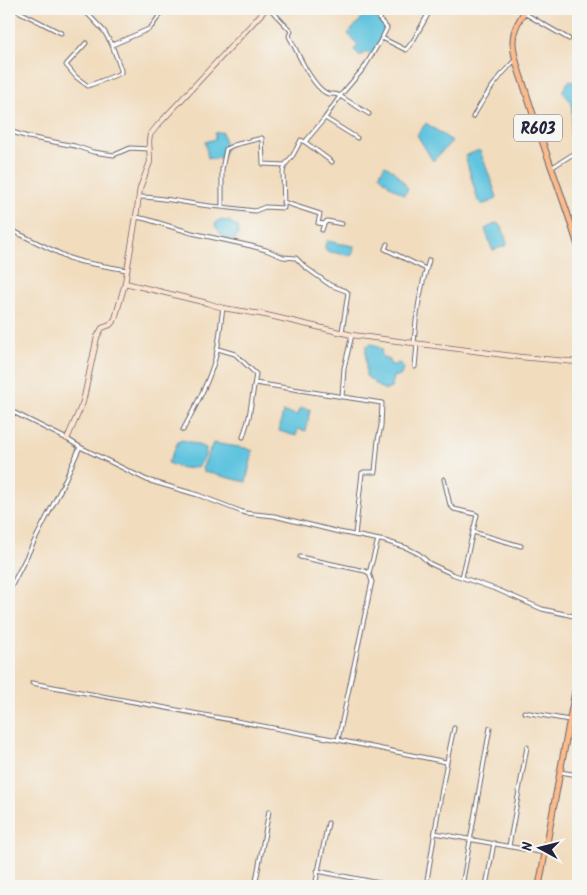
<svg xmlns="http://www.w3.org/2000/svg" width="587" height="895" viewBox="0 0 587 895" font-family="Kalam,sans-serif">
<rect width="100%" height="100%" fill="#f6f6f2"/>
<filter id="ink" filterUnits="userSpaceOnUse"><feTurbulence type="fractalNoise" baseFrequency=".02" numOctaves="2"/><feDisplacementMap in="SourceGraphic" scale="10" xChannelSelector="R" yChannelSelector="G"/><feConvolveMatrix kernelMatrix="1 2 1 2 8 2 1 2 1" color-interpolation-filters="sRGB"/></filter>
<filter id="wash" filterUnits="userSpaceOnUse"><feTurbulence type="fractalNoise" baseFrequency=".0096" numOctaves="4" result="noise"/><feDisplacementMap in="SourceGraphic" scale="20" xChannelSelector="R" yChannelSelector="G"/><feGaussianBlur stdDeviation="1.12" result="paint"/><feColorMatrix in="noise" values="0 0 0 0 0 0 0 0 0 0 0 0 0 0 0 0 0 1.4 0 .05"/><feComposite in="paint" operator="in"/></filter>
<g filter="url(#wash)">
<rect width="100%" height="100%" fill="#f1dcbd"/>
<g fill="#61c4df" stroke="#42738d">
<path d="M368,11L380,22L386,29L371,55L366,52L360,56L354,50L358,45L348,34Z"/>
<path d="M569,81L574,82L578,86V144C565,134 573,129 572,116C572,111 571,108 572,103L562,91Z"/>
<path d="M426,123L452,141L433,161L417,135Z"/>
<path d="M222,132L226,147L223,157L213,159L208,158L205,142L215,139V133Z"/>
<path d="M477,151H480L485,164L497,197C493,202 486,204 481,204L478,201L465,156Z"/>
<path d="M385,165C396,171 401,178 408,189L404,195L389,185L379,175Z"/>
<path d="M221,220L229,221L239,228L237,237L234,241C223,239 221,235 215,225L217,221Z"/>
<path d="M497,223L502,227L507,243V245L494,250L492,249L485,229Z"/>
<path d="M327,241L354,246L353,253L351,256L326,251L325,246Z"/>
<path d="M372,344L382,349L381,353L384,358L390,360V365H395L398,363L401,364L403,369L401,375L398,377L393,376L391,388L386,390L377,386L374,382L366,376V346Z"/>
<path d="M300,408L310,409L306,431L298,429L296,436L279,431L283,412L298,415Z"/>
<path d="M182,440L187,441L206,448C205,473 185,471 168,463L178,442Z"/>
<path d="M213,443L245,448L253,451L246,482L204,472L202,469Z"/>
</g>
</g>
<g filter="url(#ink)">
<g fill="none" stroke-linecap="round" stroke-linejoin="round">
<g stroke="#6a6368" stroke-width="5">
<g id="street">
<path d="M14,9L61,33"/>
<path d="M83,9L104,31L112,45L149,29L152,26L164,9"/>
<path d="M270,9L291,31L289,36C297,51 311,85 326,93C330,96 333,92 340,96L364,68L382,38"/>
<path d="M385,9L379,19L387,28L382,38L406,50L413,41L431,9"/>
<path d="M524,13L569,39"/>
<path d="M86,43L66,65L76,77L88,86L121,73V70L112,45"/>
<path d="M473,117C485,95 497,78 516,59"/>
<path d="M325,118L305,142L332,162"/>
<path d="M9,131L28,137L75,146L93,152L114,155L130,148L150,149"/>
<path d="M357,138L325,118L340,96L369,114"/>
<path d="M551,168L578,151"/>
<path d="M139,197C167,197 194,206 222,207V169L226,149L234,145L262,138L263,164L285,165L293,155L301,140L305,142"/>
<path d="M283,202L320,214L318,223L324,224L322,230"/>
<path d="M222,207L255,211L265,207L284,208L283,172L285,165"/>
<path d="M136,217L146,219L192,233L251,246L266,250L283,257L296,258L305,267L330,285L346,291L348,293L342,332"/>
<path d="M324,224L327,221L342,224"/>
<path d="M9,229L69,258L82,262L127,270"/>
<path d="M387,244L385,249L426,269"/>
<path d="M414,343C416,312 420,289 429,260"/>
<path d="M218,349L235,354L256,374L249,417L243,437"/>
<path d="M415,367L417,344"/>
<path d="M255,383L382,403L381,426L378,440L375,472H364L362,473L355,535"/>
<path d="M342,397L344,368L352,335"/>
<path d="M9,409L15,413L67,439L80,447L60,491L9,591"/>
<path d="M183,430C195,407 208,384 215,359C220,342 220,325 223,308"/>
<path d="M80,447L147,480L198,495L245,513L274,516L339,532L385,541L407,548L419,554L429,563L452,574L498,590L542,609L578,617"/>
<path d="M444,479L450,505L454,509L475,514L477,515L462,577"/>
<path d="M473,532L521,546"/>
<path d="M300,557L365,571L369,573L372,582L371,586L338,740"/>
<path d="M369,573L378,540"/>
<path d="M32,683L338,740L446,762"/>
<path d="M524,712L569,720"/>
<path d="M560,772L578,775"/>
<path d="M435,833L545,853"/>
<path d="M509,846L527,747"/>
<path d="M317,871L395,886"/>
<path d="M255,886L269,811"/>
<path d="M315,886L328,823"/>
<path d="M426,886C435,834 442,780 454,728"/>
<path d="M462,886L490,728"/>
<path d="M486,886L494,843"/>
</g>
</g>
<g stroke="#6a6368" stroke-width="6">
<g id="secondary">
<path d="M125,283L207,303L223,308L266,315L352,335L520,357L578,362"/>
<path d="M67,439L83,402L97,337L102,328L110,325L115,319L125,283L136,217L140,188L150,162L149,141L150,135L157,126L266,9"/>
</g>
</g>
<g stroke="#6a6368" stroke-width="7">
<g id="primary">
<path d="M526,9C520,19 513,29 513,41C513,57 520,74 525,89C541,142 562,193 578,246"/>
<path d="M539,886L578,675"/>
</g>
</g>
<use href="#street" stroke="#fff" stroke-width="3"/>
<use href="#secondary" stroke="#fde4d1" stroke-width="4.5"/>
<use href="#primary" stroke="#fbbb8c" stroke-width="5"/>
</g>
</g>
<g text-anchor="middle" stroke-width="4.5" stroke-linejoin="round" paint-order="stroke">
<rect fill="#f6f6f2" stroke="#626272" stroke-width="1" x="514" y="114.5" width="48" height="27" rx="4"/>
<g font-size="16" font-weight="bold" fill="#22223b">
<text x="538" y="134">R603</text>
</g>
</g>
<rect width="587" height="895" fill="none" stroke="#f6f6f2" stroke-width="30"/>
<g transform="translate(540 848) rotate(277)" stroke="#f6f6f2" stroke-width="4" paint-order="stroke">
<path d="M0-4L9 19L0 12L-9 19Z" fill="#22223b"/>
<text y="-8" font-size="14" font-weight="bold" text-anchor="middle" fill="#22223b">N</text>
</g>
</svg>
